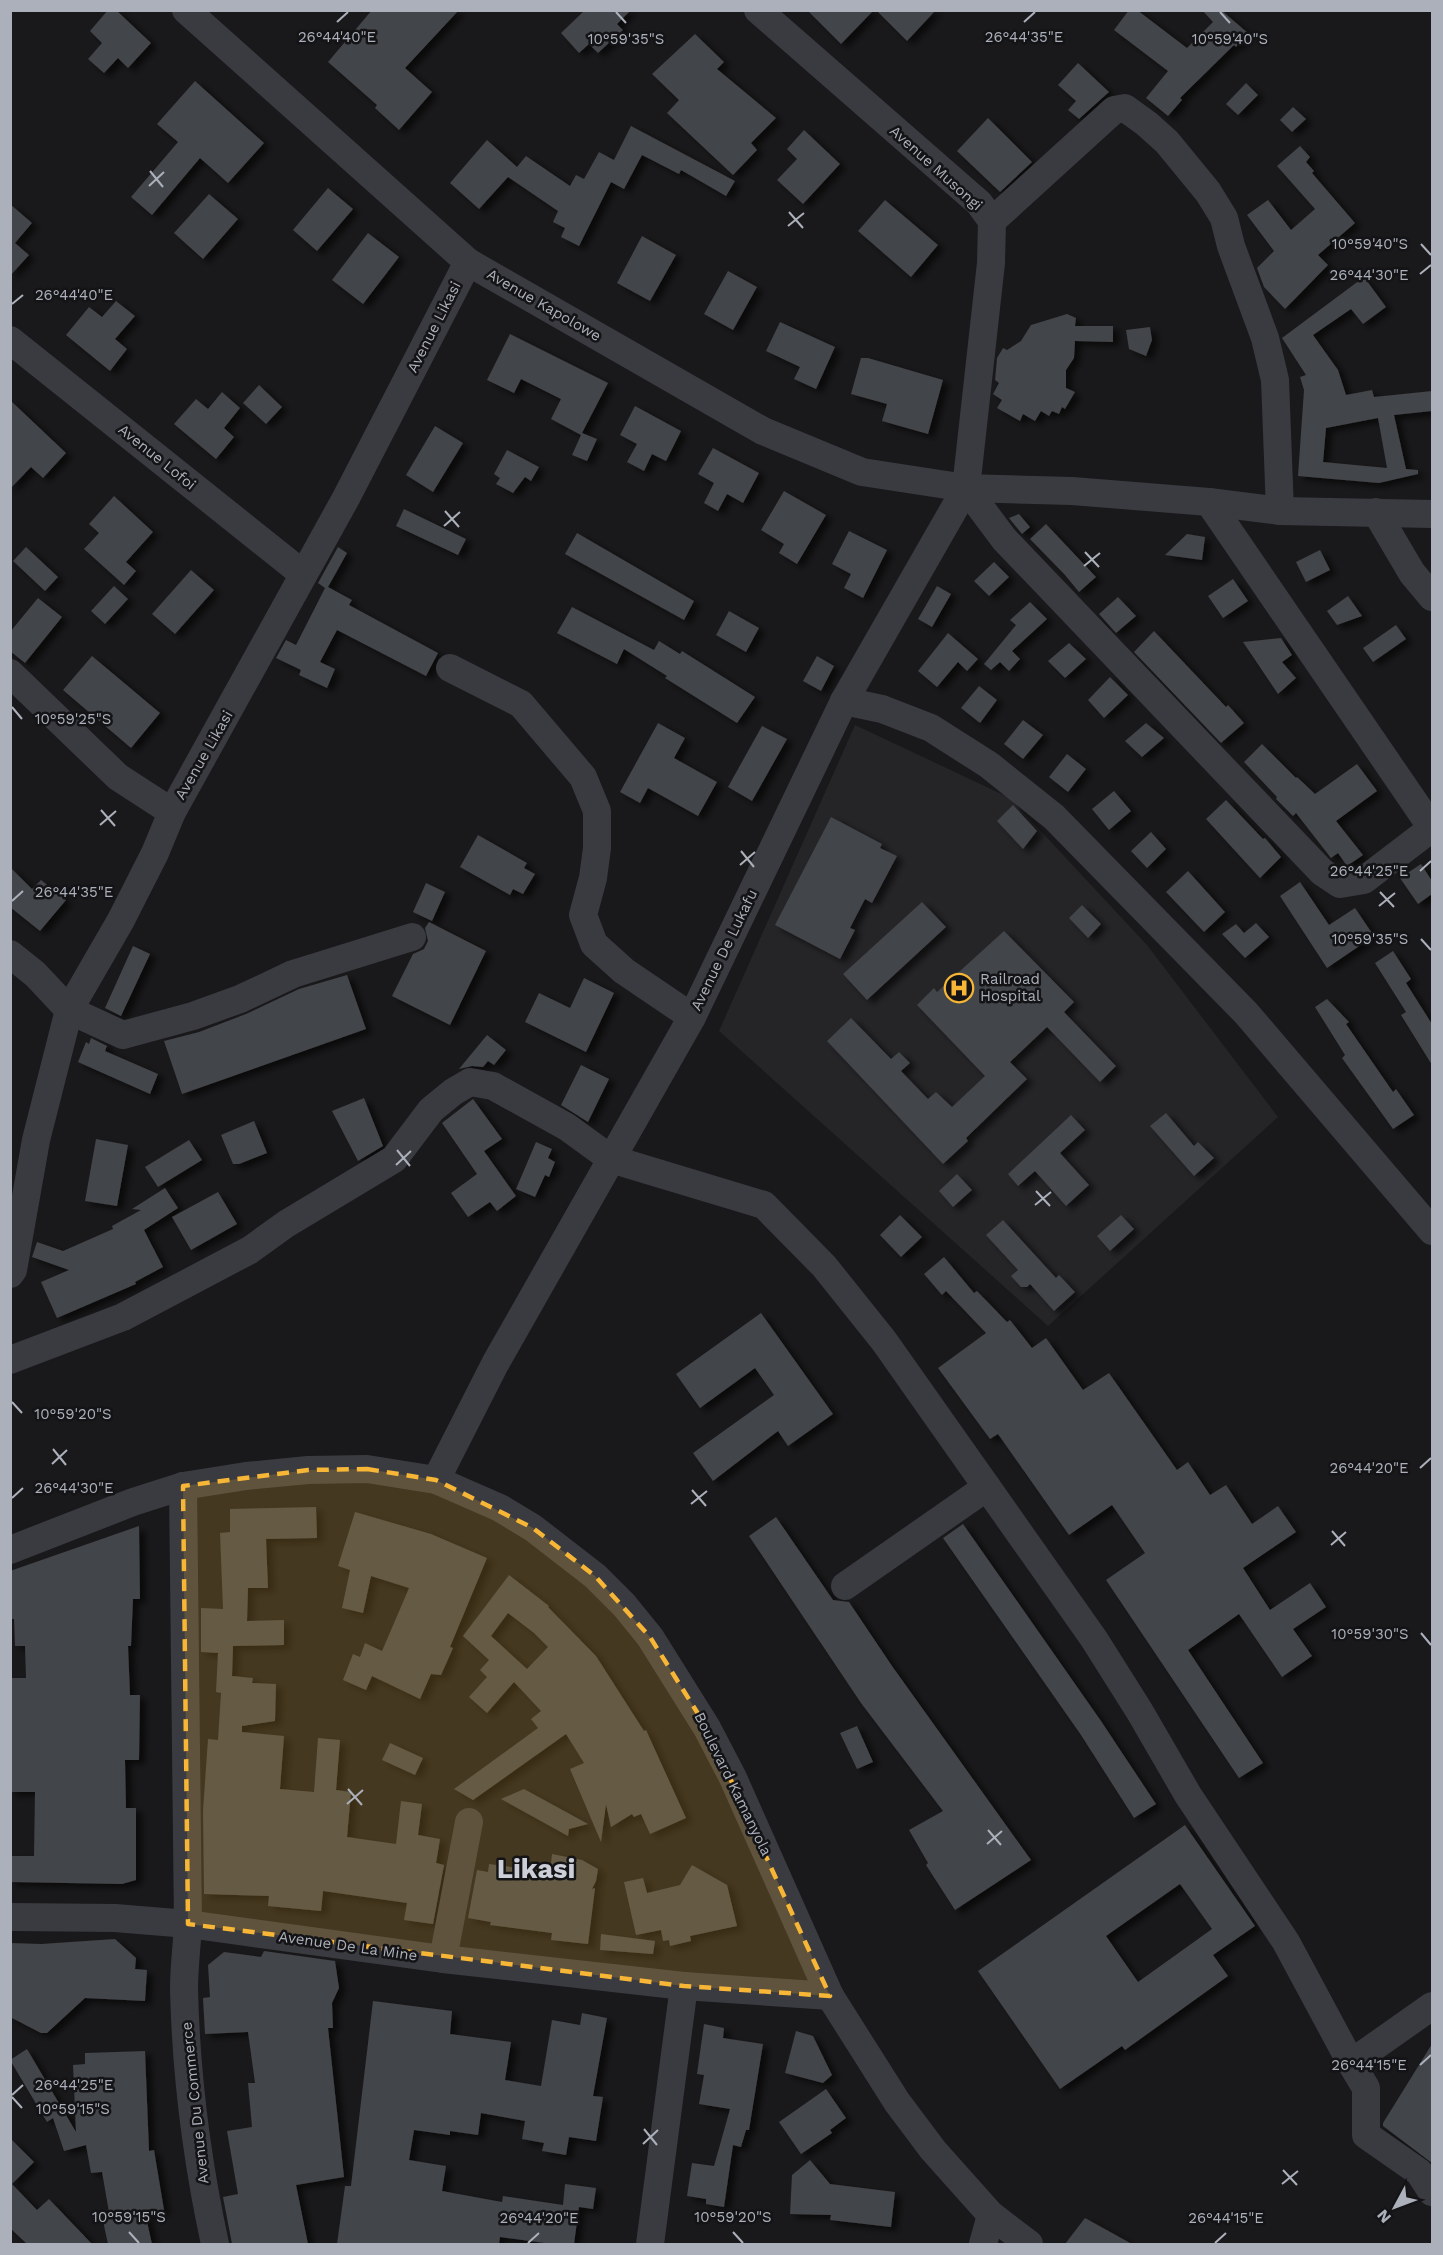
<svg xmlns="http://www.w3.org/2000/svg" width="1443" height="2255" viewBox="0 0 1443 2255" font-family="'Work Sans',sans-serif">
<defs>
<filter id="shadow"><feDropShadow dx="6" dy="4" stdDeviation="3" flood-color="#0009"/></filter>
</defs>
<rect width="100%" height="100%" fill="#19191b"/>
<path fill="#252528" d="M855,725L1010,798L1147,945L1278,1117L1048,1326L719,1031Z"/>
<g fill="#434448" fill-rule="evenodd" filter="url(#shadow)">
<path d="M108,10H116L151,43L128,68L118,58L104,73L88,59L102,43L90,31Z"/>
<path d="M372,10H459L405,68L432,92L399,130L375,108L377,105L328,62Z"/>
<path d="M585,10H631L617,24L623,30L598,53L589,44L579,53L561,33Z"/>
<path d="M807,10H874L841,44Z"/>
<path d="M876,10H936L907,41Z"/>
<path d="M1129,10H1137L1187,48L1213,22L1202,10H1221L1248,33L1236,47L1234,45L1180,98L1182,100L1168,116L1146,98L1168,71L1114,30Z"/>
<path d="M695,34L724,62L717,69L776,118L751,143L757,150L733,175L667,113L679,100L652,74Z"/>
<path d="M1078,63L1109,92L1079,119L1068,110L1076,101L1058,85Z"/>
<path d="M195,81L264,143L228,183L200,158L152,215L131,197L178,142L157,124Z"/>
<path d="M1246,83L1258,95L1238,115L1226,104Z"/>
<path d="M1293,107L1306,119L1292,132L1280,120Z"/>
<path d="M988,118L1032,162L1000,192L957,151Z"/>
<path d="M631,126L735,181L726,196L681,170L679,174L642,155L624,189L611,182L579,246L561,237L565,228L553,222L558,211L508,177L479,209L450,183L487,140L517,167L526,156L570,186L576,175L584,179L599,152L614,160Z"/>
<path d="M804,130L840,164L803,204L777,180L797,159L787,149Z"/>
<path d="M1300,146L1310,157L1306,162L1314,171L1312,173L1355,223L1318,255L1328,265L1285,309L1264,287L1257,268L1274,251L1247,215L1268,200L1291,230L1315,209L1277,166Z"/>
<path d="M328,188L353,209L317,251L293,230Z"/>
<path d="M209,194L238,219L203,259L174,233Z"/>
<path d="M885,200L938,245L911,277L858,231Z"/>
<path d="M10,204L32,223L15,243L29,255L10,276Z"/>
<path d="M368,233L399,257L363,304L332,280Z"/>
<path d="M642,236L676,255L650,301L617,283Z"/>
<path d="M728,271L757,287L733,330L704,314Z"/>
<path d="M1364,277L1386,307L1363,324L1351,309L1313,335L1338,370L1346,395L1372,390L1374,397L1432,391V411L1394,415L1406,469L1418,470V474L1379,483L1298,476L1304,390L1300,377L1306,375L1282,338ZM1378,418L1387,468L1323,462L1326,428Z"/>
<path d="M116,301L135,316L115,339L127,349L110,371L66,335L89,307L102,317Z"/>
<path d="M1067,314L1076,318L1075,326H1113V342L1075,341L1074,358L1066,370V388L1075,392L1065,409L1062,407L1059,414L1052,411L1049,416L1041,411L1035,421L1023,414L1020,421L997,408L1002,400L993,394L999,383L995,380L997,358L1003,348L1007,350L1021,341L1031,325Z"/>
<path d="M780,322L835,347L816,389L794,379L800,367L766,351Z"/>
<path d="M1150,327L1152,340L1146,356L1129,349L1126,330Z"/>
<path d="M510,334L608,383L582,433L597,439L587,461L572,455L581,435L551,419L561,399L521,379L514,393L487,380Z"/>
<path d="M861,358H868L943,380L928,434L882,421L887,404L851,394Z"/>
<path d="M259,385L282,407L266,424L243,403Z"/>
<path d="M222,392L240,408L224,428L234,437L216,459L174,424L196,399L208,409Z"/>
<path d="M10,400L66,453L43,478L31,467L10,489Z"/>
<path d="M635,406L681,431L666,461L652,454L644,471L627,462L637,444L620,435Z"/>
<path d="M435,426L463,443L433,492L406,475Z"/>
<path d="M713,448L759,473L743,503L727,494L718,511L704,503L714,483L698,474Z"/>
<path d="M507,450L539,467L531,481L525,477L513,493L496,484L500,478L494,474Z"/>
<path d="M784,491L826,515L797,564L779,553L784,544L761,530Z"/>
<path d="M114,496L153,532L126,562L136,571L124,585L84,549L99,533L89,524Z"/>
<path d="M404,509L466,539L458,555L396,526Z"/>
<path d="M1019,514L1030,527L1022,534L1009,518Z"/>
<path d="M1046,524L1096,577L1079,592L1065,575L1030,539Z"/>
<path d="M849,531L887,550L863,598L844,588L851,574L832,564Z"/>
<path d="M577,533L694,601L684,620L565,554Z"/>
<path d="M1187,534L1205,537L1202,560L1165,555Z"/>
<path d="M26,547L58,577L45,591L13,561Z"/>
<path d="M338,547L347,553L328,587L352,600L349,605L438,653L426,676L337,630L320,662L335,669L327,688L299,675L301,670L276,658L286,640L296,645L325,588L318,583Z"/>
<path d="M1320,550L1330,570L1306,582L1296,562Z"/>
<path d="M994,562L1009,577L989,596L974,581Z"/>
<path d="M191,570L214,590L175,634L152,614Z"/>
<path d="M1233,579L1248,601L1223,618L1208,596Z"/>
<path d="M114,586L128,599L105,624L91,611Z"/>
<path d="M937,586L951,594L932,627L918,619Z"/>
<path d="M1348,596L1362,616L1337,625L1327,611Z"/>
<path d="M1118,597L1136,616L1116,633L1099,614Z"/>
<path d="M38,598L62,617L25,663L10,651V632Z"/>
<path d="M1030,602L1047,619L1012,651L1020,659L1009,671L1000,662L991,670L984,664L1016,625L1010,620Z"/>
<path d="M572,607L654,650L659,641L680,654L682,651L755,697L737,723L665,678L667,676L624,649L617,664L557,633Z"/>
<path d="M729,611L759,628L746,652L716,635Z"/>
<path d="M1396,625L1406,639L1373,662L1363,648Z"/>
<path d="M1154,631L1226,707L1228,705L1244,723L1221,743L1134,652Z"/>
<path d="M948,633L978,659L967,671L958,662L937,687L918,671Z"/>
<path d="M1281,638L1292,655L1282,662L1296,678L1278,694L1243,642Z"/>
<path d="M1069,643L1086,659L1065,678L1048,661Z"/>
<path d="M92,656L160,713L131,748L63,690Z"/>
<path d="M817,656L834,666L821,691L803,681Z"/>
<path d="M1110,677L1128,695L1104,718L1088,700Z"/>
<path d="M979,686L997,700L980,723L961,708Z"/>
<path d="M1023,720L1043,735L1023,759L1004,744Z"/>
<path d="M658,723L685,738L674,758L717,782L698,816L648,788L640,803L620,792Z"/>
<path d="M1146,723L1164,738L1142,757L1125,741Z"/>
<path d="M762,726L787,739L752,801L728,787Z"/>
<path d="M1262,744L1296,778L1297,777L1315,794L1357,764L1377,791L1336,821L1363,855L1347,866L1338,853L1331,858L1296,813L1293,816L1276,799L1277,797L1244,762Z"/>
<path d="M1067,754L1086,769L1068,792L1049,777Z"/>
<path d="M1114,791L1131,811L1109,830L1092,809Z"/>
<path d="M1226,800L1263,839L1265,838L1281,857L1260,878L1206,819Z"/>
<path d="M1013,805L1037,831L1023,849L997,821Z"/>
<path d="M831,817L882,844L880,848L897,856L872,903L865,899L850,928L855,930L840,959L775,925Z"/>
<path d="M1151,832L1166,849L1147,868L1131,851Z"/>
<path d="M478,835L527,863L524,868L535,874L523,894L513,889L510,895L460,867Z"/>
<path d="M1421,864L1432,881V894L1418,904L1400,878Z"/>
<path d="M10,867L32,889L41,880L66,900L40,931L10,907Z"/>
<path d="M1188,871L1225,912L1204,932L1166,892Z"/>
<path d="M1300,882L1329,925L1355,908L1374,936L1327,968L1280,896Z"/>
<path d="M426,883L445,892L432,921L413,912Z"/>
<path d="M922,902L946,927L867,1000L843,974Z"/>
<path d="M1082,905L1101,924L1088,938L1069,918Z"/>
<path d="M429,922L486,951L450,1025L392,996L413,954L424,949L428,941L425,928Z"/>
<path d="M1256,923L1269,937L1245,958L1222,934L1236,924L1244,933Z"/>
<path d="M1004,931L1074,1002L1064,1012L1116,1066L1100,1082L1047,1027L1010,1062L1027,1079L966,1138L968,1141L943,1164L827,1041L851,1018L891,1059L899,1052L910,1063L901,1071L928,1099L936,1092L952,1107L985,1076L917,1005L934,988L937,992Z"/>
<path d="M133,946L150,954L121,1016L105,1008Z"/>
<path d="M1393,951L1411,979L1406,983L1432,1024V1065L1401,1015L1406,1012L1375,963Z"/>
<path d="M347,975L366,1029L182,1094L164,1041L199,1032L246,1014L299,989Z"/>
<path d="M584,978L614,993L586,1052L525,1022L539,993L570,1008Z"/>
<path d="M1327,999L1349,1022L1346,1024L1393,1092L1396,1089L1414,1115L1393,1129L1342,1058L1345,1055L1315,1007Z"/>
<path d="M487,1035L506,1050L494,1065L488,1061L483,1067L472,1066L459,1069Z"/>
<path d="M91,1038L107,1046L105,1051L158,1074L150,1094L78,1062L86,1042L89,1044Z"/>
<path d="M581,1065L609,1079L588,1122L561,1105Z"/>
<path d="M364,1098L383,1146L358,1161L332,1111Z"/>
<path d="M473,1099L502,1139L484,1151L516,1196L497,1211L490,1202L468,1217L451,1193L477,1174L442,1123Z"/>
<path d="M1166,1113L1194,1146L1198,1142L1214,1158L1194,1176L1150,1126Z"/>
<path d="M1071,1115L1085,1130L1060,1153L1089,1185L1066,1206L1035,1171L1018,1186L1008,1174Z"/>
<path d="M254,1121L267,1153L239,1164H233L221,1135Z"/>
<path d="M96,1139L128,1145L117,1206L85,1201Z"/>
<path d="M189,1140L202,1160L158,1187L145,1167Z"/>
<path d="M536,1142L552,1149L548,1158L555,1162L549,1177L545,1175L535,1197L516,1189Z"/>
<path d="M957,1174L972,1190L953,1207L939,1191Z"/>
<path d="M165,1188L178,1208L144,1230L163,1267L135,1282L136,1284L57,1318L41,1282L69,1270L32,1257L37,1242L63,1251L113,1229L112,1226L141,1210L132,1209Z"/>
<path d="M218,1192L237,1224L191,1250L172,1217Z"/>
<path d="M900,1215L922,1237L901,1257L880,1235Z"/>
<path d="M1121,1215L1134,1229L1110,1251L1097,1236Z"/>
<path d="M1003,1220L1056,1278L1059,1275L1075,1292L1054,1311L1030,1284L1027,1287H1021L1011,1276L1018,1270L986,1235Z"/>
<path d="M944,1257L974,1293L977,1291L1007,1322L1010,1320L1032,1348L1046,1338L1083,1390L1109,1373L1177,1470L1188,1462L1210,1495L1226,1485L1252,1524L1278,1506L1296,1532L1243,1568L1270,1610L1310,1583L1326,1607L1293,1629L1312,1656L1282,1677L1239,1614L1188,1650L1263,1763L1239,1778L1106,1580L1145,1553L1112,1505L1069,1535L998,1434L990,1439L938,1368L986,1333L946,1291L942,1295L924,1274Z"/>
<path d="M761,1313L833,1414L788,1446L778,1431L713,1481L693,1453L774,1395L755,1368L700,1408L676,1374Z"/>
<path d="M316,1507L317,1538L266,1539L268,1588H248L247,1621L284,1620V1645L233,1646L232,1676L253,1678L252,1683L276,1684L275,1721L242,1726V1732L284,1736L280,1789L314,1792L318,1738L340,1740L336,1790L351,1792L347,1837L396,1844L401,1801L422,1804L418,1835L440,1839L436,1863L444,1865L433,1924L404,1920L407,1903L323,1891L321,1911L268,1906L269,1896L204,1894L203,1811L208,1739L218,1740L221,1693L216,1692L218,1653L201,1652V1608L223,1609L220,1533L230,1532V1509Z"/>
<path d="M355,1512L431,1534L487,1558L450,1647L453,1648L441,1675L431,1674L420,1699L372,1676L366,1690L343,1680L353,1654L360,1657L365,1643L382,1651L409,1588L371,1576L363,1613L342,1608L350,1570L338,1566Z"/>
<path d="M776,1517L833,1600L849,1602L892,1666L1031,1860L955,1910L926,1865L928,1863L909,1830L943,1811L861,1703L749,1536Z"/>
<path d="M963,1524L1101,1721L1156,1804L1134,1818L1081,1735L943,1538Z"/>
<path d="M139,1526L140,1599H133L131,1646H128L130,1695H140L139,1760H125L126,1808H136V1880L122,1884L10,1882V1856H34L35,1792H10V1678H26L25,1646H15L14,1619H10V1571Z"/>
<path d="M509,1575L549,1606L548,1607L596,1656L644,1731L646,1730L686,1818L650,1834L641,1814L634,1817L632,1814L611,1827L606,1804L601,1842L570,1769L584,1763L566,1734L473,1800L454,1789L538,1728L531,1719L541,1711L514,1682L487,1713L469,1697L487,1677L480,1670L489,1660L463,1636ZM508,1613L534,1633L548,1647L527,1669L491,1636Z"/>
<path d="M857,1726L873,1762L857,1769L840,1733Z"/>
<path d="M390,1743L423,1758L415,1775L382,1760Z"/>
<path d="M524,1789L588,1824L569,1829L568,1836L501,1799Z"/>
<path d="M1185,1825L1255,1926L1213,1955L1228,1976L1125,2050L1122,2046L1060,2089L978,1971ZM1180,1884L1212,1929L1138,1982L1106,1936Z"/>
<path d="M552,1854L582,1860L598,1869L596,1881L592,1889L595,1888L588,1944L551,1940L552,1933L490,1925L491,1922L468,1918L477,1870L488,1872L489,1864L550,1872Z"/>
<path d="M692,1865L727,1885L737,1926L690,1936L691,1941L670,1946L669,1940L663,1941L661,1930L636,1935L624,1882L643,1878L647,1893L680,1885Z"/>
<path d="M601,1934L655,1941L653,1954L600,1950Z"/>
<path d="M115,1939L136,1958L135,1969L147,1970L145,2001L85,1998L47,2033H41L10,2017V1943L41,1944Z"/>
<path d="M264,1951L335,1961L339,1988L332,2003L333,2028H328L344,2177L296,2185L308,2244H232L223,2197L238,2194L227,2131L252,2127L248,2083H255L248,2032L205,2034L203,1998L210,1997L208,1965L224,1952L261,1957Z"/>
<path d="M373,2001L452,2011L450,2034L511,2042L505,2080L541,2086L552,2020L580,2025L582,2013L607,2018L593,2096L603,2097L596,2141L569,2137L566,2155L542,2151L544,2143L522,2139L525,2121L481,2113L478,2135L450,2131V2135L414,2130L409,2160L446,2166L442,2191L502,2202L503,2196L563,2205L565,2184L596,2188L593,2209L579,2207L574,2244H552L500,2237L499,2244H337L345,2186H351Z"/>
<path d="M704,2024L724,2028L723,2038L763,2044L749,2130H746L741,2147L733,2145L724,2207L706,2204V2199L687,2196L692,2163L714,2166L730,2109L699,2104L704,2075L697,2074Z"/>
<path d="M796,2031L813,2036L832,2075L823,2083L785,2073Z"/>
<path d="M1432,2044V2163L1383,2126V2123Z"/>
<path d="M27,2049L76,2132L73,2065L85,2064V2053L145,2051L149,2151L154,2150L164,2210L145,2213L152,2244H108L103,2221L110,2218L102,2172L91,2173L86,2145L64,2151L53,2118L47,2122L10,2060Z"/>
<path d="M826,2089L846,2118L830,2130L832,2133L801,2154L779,2122Z"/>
<path d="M10,2138L34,2162L12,2184L37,2210L49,2199L92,2244H27L10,2228Z"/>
<path d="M810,2160L830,2184L895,2192L891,2227L830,2220L831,2215L790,2214L792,2175Z"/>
<path d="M1085,2218L1132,2244H1065Z"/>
</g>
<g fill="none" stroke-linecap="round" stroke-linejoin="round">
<g stroke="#3a3b40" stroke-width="28">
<path d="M186,10L468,262L763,431L862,472L966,488L1072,491L1209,502L1280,511L1432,514"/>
<path d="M992,221L1114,110L1125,108L1147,124L1167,142L1208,192L1224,218L1231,246L1265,338L1275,380L1280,511"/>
<path d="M10,340L303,574"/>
<path d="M966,488L1004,539L1322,872L1340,884L1364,880L1432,828"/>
<path d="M1209,502L1432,828"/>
<path d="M1376,512L1412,573L1432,597"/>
<path d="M450,668L521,704L583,777L597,811V848L593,878L583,915L594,944L624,971L692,1017"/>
<path d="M10,673L118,777L172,812"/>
<path d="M844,701L882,709L931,728L989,765L1054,817L1246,1013L1432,1231"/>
<path d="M10,954L35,974L69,1010L123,1035L193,1016L240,999L293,974L412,937"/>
<path d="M10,1274L13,1270L36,1140L69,1010L121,920L155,853L172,812L346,498L468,262"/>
<path d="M10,1360L123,1317L250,1250L286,1224L394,1159L431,1110L453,1092L470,1082L493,1086L567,1127L611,1159L764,1205L824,1266L884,1341L1094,1639L1140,1712L1188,1795L1286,1942L1351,2063L1366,2088V2135L1419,2172L1432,2192"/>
<path d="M436,1480L495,1364L692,1017L844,701L966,488L991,263L992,221L979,203L758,10"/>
<path d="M183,1486L188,1924C187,1945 184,1967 184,1989C186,2074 197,2161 215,2244"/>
<path d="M10,1550L133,1502L183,1486L246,1476L308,1470L367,1469L436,1480L500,1508L533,1528L595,1576L624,1605L650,1637L707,1728L733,1778L830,1996L897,2102L933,2150L991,2215L1029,2244"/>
<path d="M845,1586L987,1487"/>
<path d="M10,1917L115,1918L188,1924L443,1959L684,1986L830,1996"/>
<path d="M443,1959L469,1822"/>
<path d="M1351,2063L1432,2006"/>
<path d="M650,2244L684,1986"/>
<path d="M983,2244L991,2215"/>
</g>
</g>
<path fill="#f7b636" fill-opacity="0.2" stroke="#f7b636" stroke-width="4.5" stroke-dasharray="12 8" stroke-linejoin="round" d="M367,1469L436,1480L533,1528L595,1576L650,1637L707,1728L830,1996L684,1986L188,1924L183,1486L308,1470Z"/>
<path fill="none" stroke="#abb0bb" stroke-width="2" d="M616,12L626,23M1220,12L1230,23M337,22L348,12M1024,22L1035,12M150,171L163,187M149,186L164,172M789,212L803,228M788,226L804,213M1421,244L1431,255M1420,274L1431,265M12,304L23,295M445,511L459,527M444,526L460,512M1085,552L1099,567M1084,566L1100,553M12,707L22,719M101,810L115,826M100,825L116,811M741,851L754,867M740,865L755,852M1420,871L1431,861M1380,892L1394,907M12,901L23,891M1379,906L1395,893M1421,939L1431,950M397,1150L410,1166M396,1165L411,1151M1036,1191L1050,1206M1035,1205L1051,1192M12,1402L22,1413M53,1449L66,1465M52,1464L67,1450M1420,1468L1431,1458M692,1490L706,1506M12,1498L23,1488M691,1504L707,1491M1332,1531L1345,1546M1331,1545L1346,1532M1421,1633L1431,1645M348,1789L362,1805M347,1804L363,1790M988,1830L1001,1845M987,1844L1002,1831M1420,2065L1431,2055M12,2095L23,2085M12,2097L22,2108M644,2129L657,2145M643,2144L658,2130M1283,2170L1297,2185M1282,2184L1298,2171M129,2232L139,2243M733,2232L743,2243M528,2243L539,2233M1215,2243L1226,2233"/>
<defs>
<g id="hospital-ring" transform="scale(1.5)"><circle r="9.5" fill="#141416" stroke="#f7b636" stroke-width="1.5"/><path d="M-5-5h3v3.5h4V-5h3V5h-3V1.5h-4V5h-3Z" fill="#f7b636"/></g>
</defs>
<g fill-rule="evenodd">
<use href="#hospital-ring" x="959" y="988"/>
</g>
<g text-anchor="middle" stroke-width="5" stroke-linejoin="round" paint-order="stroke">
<g font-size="15" fill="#abb0bb" stroke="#141416">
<text transform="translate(936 168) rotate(42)" y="5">Avenue Musongi</text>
<text transform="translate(544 305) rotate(30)" y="5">Avenue Kapolowe</text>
<text transform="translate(434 327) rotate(-63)" y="5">Avenue Likasi</text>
<text transform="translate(157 457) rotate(39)" y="5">Avenue Lofoi</text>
<text transform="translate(204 755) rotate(-60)" y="5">Avenue Likasi</text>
<text transform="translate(724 950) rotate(-64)" y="5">Avenue De Lukafu</text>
<text transform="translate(733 1784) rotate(64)" y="5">Boulevard Kamanyola</text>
<text transform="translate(348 1946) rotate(8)" y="5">Avenue De La Mine</text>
<text transform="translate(195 2103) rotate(-96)" y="5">Avenue Du Commerce</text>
</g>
<g font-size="15" fill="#abb0bb" stroke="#141416" text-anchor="start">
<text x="980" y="984">Railroad<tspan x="980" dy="17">Hospital</tspan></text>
</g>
<g font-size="27" font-weight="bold" fill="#cccfd7" stroke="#141416">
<text x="536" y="1878">Likasi</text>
</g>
</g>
<g font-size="15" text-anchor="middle" fill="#abb0bb" stroke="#141416" stroke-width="5" stroke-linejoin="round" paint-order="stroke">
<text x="337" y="42">26°44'40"E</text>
<text x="1024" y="42">26°44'35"E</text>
<text x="626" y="44">10°59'35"S</text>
<text x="1230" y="44">10°59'40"S</text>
<text x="1370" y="249">10°59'40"S</text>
<text x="1369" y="280">26°44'30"E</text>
<text x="74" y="300">26°44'40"E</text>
<text x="73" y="724">10°59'25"S</text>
<text x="1369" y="876">26°44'25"E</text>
<text x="74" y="897">26°44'35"E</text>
<text x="1370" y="944">10°59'35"S</text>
<text x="73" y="1419">10°59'20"S</text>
<text x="1369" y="1473">26°44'20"E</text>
<text x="74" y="1493">26°44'30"E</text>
<text x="1370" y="1639">10°59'30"S</text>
<text x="1369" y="2070">26°44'15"E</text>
<text x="74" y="2090">26°44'25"E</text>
<text x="73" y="2114">10°59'15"S</text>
<text x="129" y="2222">10°59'15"S</text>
<text x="733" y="2222">10°59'20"S</text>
<text x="539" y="2223">26°44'20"E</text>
<text x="1226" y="2223">26°44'15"E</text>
</g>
<rect width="1443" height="2255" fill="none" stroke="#abb0bb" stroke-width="24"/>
<g transform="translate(1395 2207) rotate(229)" stroke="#141416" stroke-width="4.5" paint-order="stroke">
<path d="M0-4.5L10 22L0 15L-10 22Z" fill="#abb0bb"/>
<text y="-9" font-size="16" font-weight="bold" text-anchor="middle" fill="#abb0bb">N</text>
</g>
</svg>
